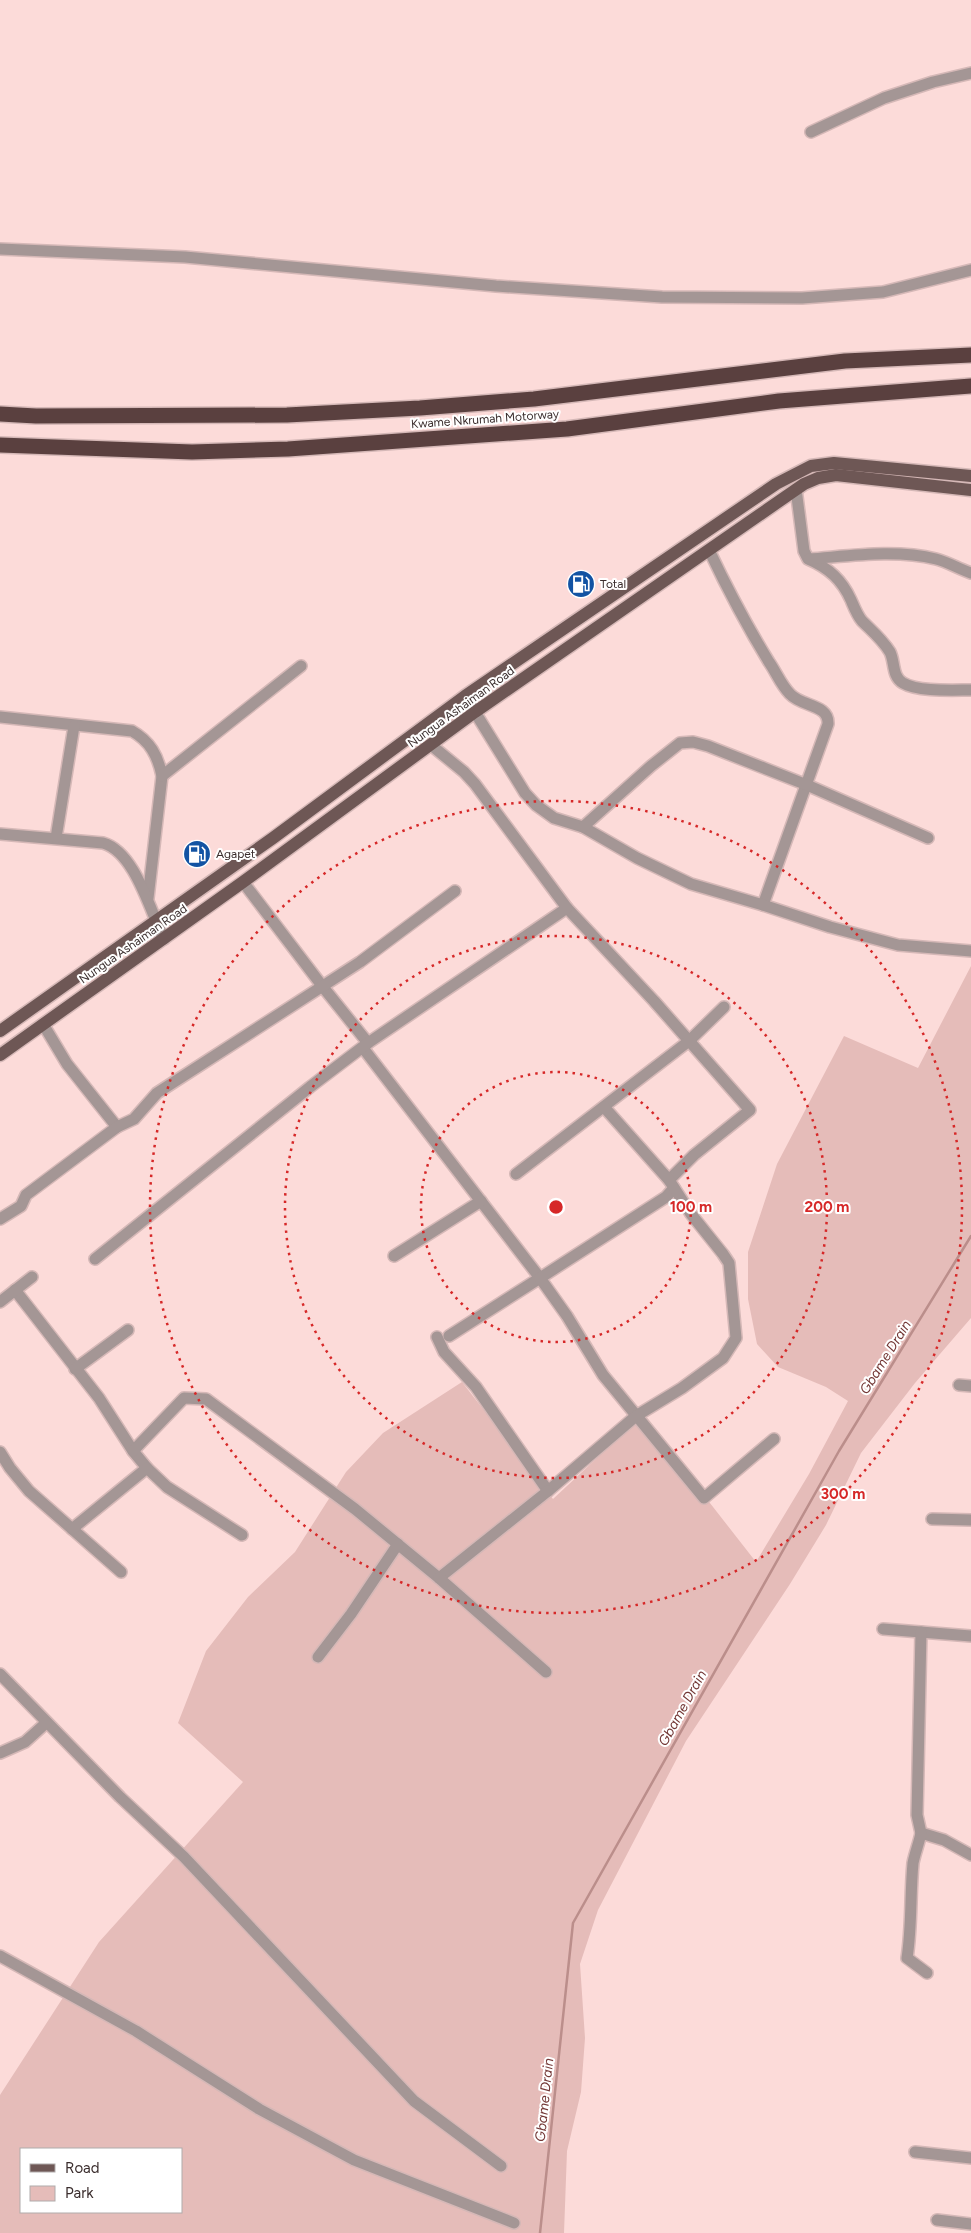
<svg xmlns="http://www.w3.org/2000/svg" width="971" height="2233" viewBox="0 0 971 2233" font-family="Figtree,sans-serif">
<rect width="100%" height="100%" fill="#fcdbd9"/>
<path fill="#e5bcb9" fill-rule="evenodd" d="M971,966V1318L915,1383L861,1453L826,1525L790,1584L686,1741L598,1910L580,1964L585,2038L581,2092L567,2151L564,2233H0V2095L99,1942L243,1782L178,1723L206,1651L248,1597L295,1552L346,1472L383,1433L462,1382L553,1499L642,1416L756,1562L809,1474L848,1401L826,1387L778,1367L757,1344L748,1299V1252L777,1164L844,1036L918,1068ZM21,2149H181V2212H21Z"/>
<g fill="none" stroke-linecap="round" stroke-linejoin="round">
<path stroke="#bb8e8b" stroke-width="2.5" d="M540,2233L573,1923L839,1451L971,1236"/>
<g stroke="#d5b8b7" stroke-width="14">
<g id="minor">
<path d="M811,132L884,98L933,82L971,73"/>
<path d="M0,249L185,257L496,286L662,297L802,298L883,292L971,270"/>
<path d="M796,489L804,551L808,559C829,568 842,580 851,600C854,607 857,615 862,621C872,631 882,639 890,652C895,662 892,677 903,683C918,692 953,690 971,690"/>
<path d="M709,550C727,588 747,626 769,662C776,672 781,685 790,694C802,707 829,704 828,724L763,905"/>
<path d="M809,559C850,556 895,549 936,559C948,562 959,569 971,573"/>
<path d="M465,696L525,793L536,805L554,818L583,827L637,858L691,884L763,905L830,927L898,945L971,951"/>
<path d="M0,717L132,731C150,741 158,756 162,776L148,898"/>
<path d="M162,776L301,666"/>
<path d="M583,827L651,766L680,743L693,742L708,746L807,785L928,838"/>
<path d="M0,834L103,843C135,852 150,911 164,939"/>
<path d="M56,838L74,726"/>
<path d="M243,882L323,987L368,1043"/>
<path d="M567,908L654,1001L750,1110L694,1155L669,1180"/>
<path d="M43,1024L67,1064L117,1127"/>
<path d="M363,1048L540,1278L449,1336"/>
<path d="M516,1174L689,1041L724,1007"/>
<path d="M674,1188L666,1197L540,1278L567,1316L603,1375L704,1498L774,1439"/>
<path d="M0,1219L21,1206L26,1195L117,1127L134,1119L157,1093L360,962L455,891"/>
<path d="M394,1256L481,1201"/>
<path d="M95,1259L310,1087L368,1043L567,908L475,784L464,772L431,745"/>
<path d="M15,1290L99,1398L133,1451L147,1468L167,1487L242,1535"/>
<path d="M0,1302L32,1277"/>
<path d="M437,1337L444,1352L476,1387L548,1491L636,1416L682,1388L723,1358L736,1338L729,1263L723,1254L691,1214L669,1180L604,1107"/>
<path d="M75,1369L128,1330"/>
<path d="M959,1385L971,1386"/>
<path d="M133,1451L184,1398L206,1399L355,1509L439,1578L548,1491"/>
<path d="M0,1452L10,1468L29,1491L121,1572"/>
<path d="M932,1519L971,1520"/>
<path d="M72,1529L147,1468"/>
<path d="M439,1578L546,1672"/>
<path d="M883,1629L971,1636"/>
<path d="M921,1632L917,1815L921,1833L944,1840L971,1855"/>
<path d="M318,1657L351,1614L398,1544"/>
<path d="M0,1674L120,1797L184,1857L414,2101L501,2166"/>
<path d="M0,1753L25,1742L46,1723"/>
<path d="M921,1833C919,1843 915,1853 913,1863C910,1895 912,1926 907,1958L927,1973"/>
<path d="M0,1956L136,2031L259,2109L354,2160L514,2223"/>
<path d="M915,2152L971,2158"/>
<path d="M937,2220L971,2224"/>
</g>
</g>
<g stroke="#d5b8b7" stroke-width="15">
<g id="major">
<path d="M0,1031L273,838L465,696L776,484L811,466L834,463L971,476"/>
<path d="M0,1055L243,882L475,712L804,484L818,478L836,475L971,490"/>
</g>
</g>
<g stroke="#d5b8b7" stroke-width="18">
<g id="highway">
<path d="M0,414L36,416L287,415L420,408L534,399L845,361L971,355"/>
<path d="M0,445L192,452L288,449L567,429L779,401L971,386"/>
</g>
</g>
<use href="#minor" stroke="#a49695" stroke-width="11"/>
<use href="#major" stroke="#6e5755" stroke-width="12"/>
<use href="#highway" stroke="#5a403f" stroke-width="15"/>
</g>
<g fill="none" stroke="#d62828" stroke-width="2.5" stroke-dasharray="2.5 5">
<circle cx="556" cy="1207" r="135"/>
<circle cx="556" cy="1207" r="271"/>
<circle cx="556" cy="1207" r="406"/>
</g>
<defs>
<g id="fuel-disc" transform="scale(1.4375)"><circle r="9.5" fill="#1253a3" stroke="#fff"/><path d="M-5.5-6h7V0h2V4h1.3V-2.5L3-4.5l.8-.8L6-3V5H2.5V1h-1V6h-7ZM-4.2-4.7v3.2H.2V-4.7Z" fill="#fff"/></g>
</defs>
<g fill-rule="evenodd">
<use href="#fuel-disc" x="581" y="584"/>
<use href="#fuel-disc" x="197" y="854"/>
</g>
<g text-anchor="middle" stroke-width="4" stroke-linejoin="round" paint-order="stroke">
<g font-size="12" fill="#3a2d2d" stroke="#fff">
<text transform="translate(485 419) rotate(-4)" y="4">Kwame Nkrumah Motorway</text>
<text transform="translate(461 707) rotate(-36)" y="4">Nungua Ashaiman Road</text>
<text transform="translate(133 944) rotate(-35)" y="4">Nungua Ashaiman Road</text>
</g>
<g font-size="12" fill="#3a2d2d" stroke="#fff" text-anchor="start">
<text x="600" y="588">Total</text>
<text x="216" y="858">Agapet</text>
</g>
<g font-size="14" font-style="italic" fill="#733735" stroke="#fff">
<text transform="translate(885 1357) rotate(-58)" y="5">Gbame Drain</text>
<text transform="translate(682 1708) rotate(-61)" y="5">Gbame Drain</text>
<text transform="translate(544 2100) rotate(-84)" y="5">Gbame Drain</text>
</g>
</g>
<circle cx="556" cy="1207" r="8" fill="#d62828" stroke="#fff" stroke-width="2.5"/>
<g font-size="15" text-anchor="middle" font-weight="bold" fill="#d62828" stroke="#fff" stroke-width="4" stroke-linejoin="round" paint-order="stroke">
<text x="691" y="1212">100 m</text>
<text x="827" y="1212">200 m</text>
<text x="843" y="1499">300 m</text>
</g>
<rect x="20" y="2148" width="162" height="65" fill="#ffffff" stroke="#b0abab"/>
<rect x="30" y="2164" width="25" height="8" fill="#6e5755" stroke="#b0abab"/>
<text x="65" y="2173" font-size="15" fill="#3a2d2d">Road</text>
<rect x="30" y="2186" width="25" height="15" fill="#e5bcb9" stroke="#b0abab"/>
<text x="65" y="2198" font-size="15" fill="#3a2d2d">Park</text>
</svg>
